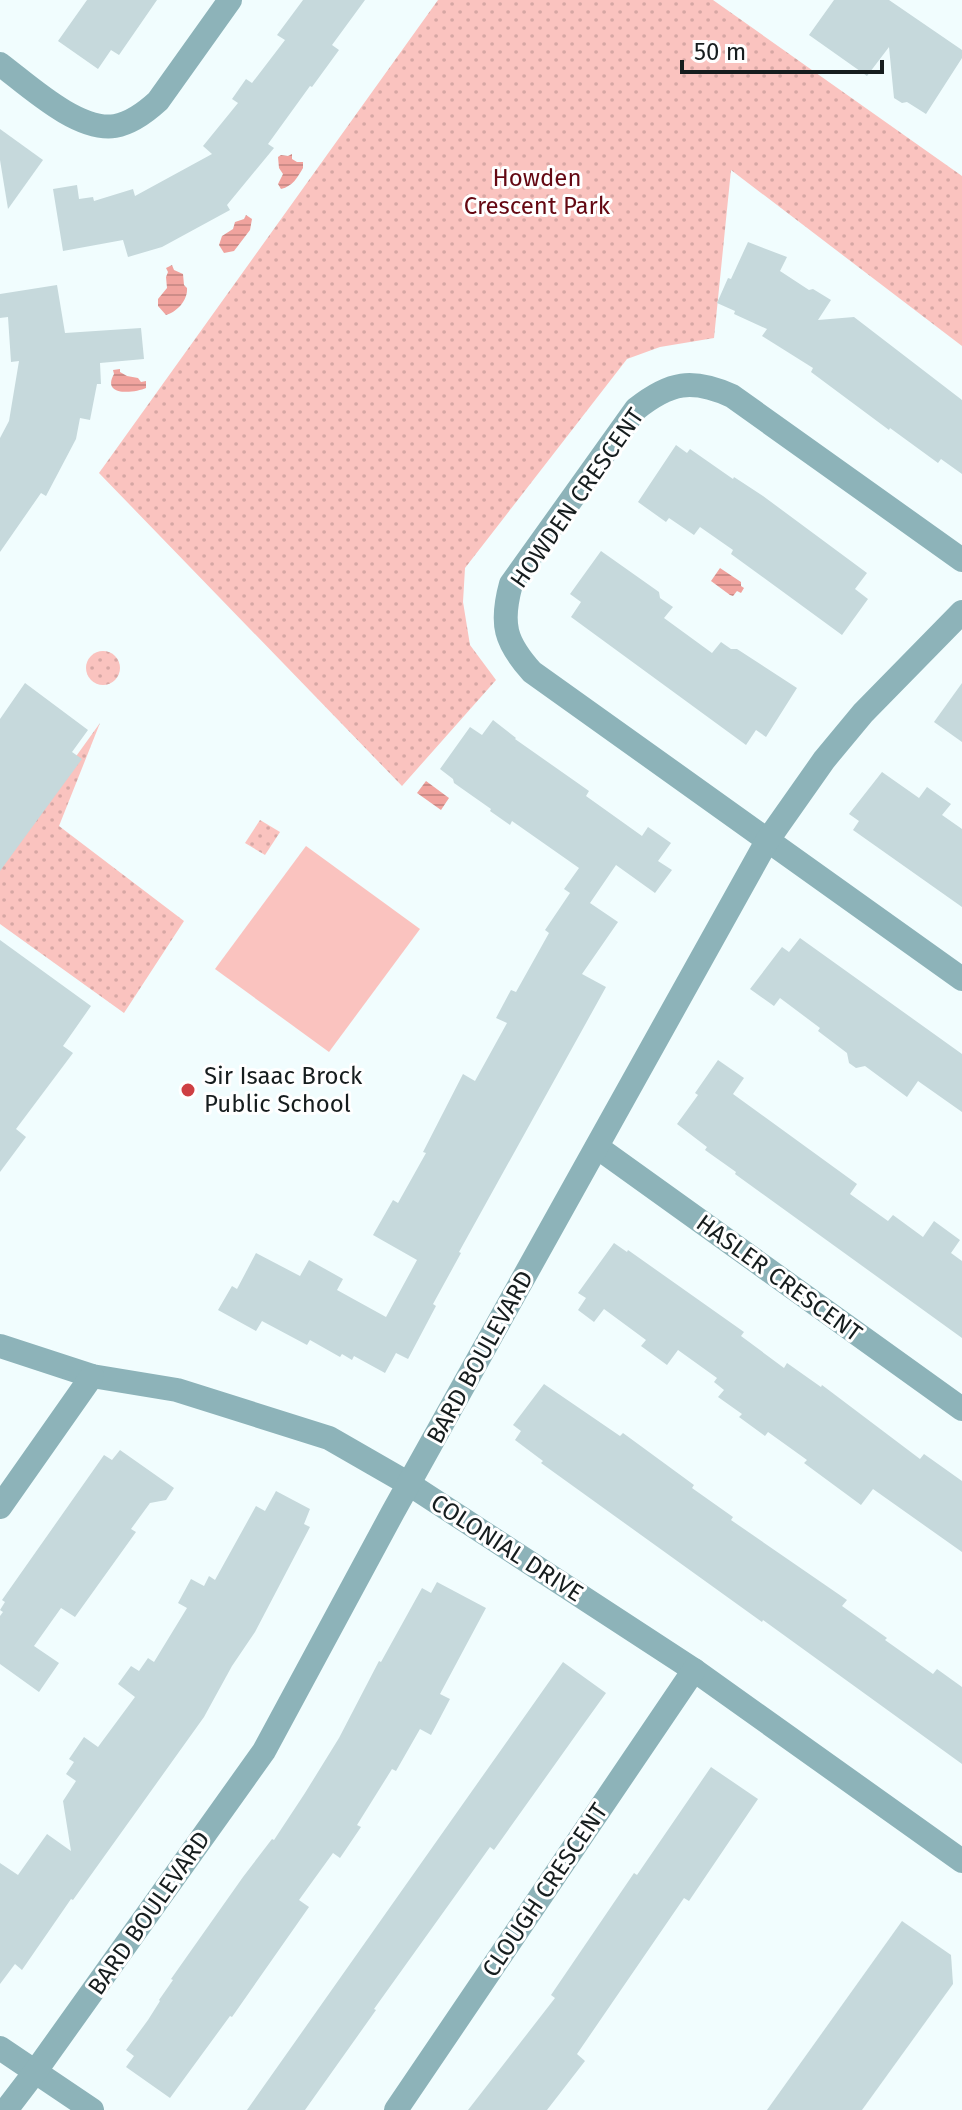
<svg xmlns="http://www.w3.org/2000/svg" width="962" height="2110" viewBox="0 0 962 2110" font-family="'Fira Sans',sans-serif">
<defs>
<pattern id="park-dots" width="8" height="8" patternUnits="userSpaceOnUse" patternTransform="scale(2)"><rect width="8" height="8" fill="#fac3bf"/><path d="M2 2h.1M6 6h.1" fill="none" stroke="#d6a7a4" stroke-width="1.8" stroke-linecap="round"/></pattern>
<pattern id="water-rules" width="6" height="5" patternUnits="userSpaceOnUse" patternTransform="scale(2)"><rect width="6" height="5" fill="#f0a39e"/><path d="M0 2.5h6" fill="none" stroke="#cd8c88"/></pattern>
</defs>
<rect width="100%" height="100%" fill="#f1fdfe"/>
<path fill="#fac3bf" d="M306,846L420,929L329,1052L215,969Z"/>
<g fill="url(#park-dots)">
<path d="M438,0H713L962,176V346L731,170L714,338L660,347L627,359L465,568L463,602L470,645L496,680L402,786L99,473Z"/>
<circle cx="103" cy="668" r="17"/>
<path d="M100,723L59,826L184,921L124,1013L0,924V862Z"/>
<path d="M260,820L280,832L265,855L245,843Z"/>
</g>
<g fill="url(#water-rules)">
<path d="M292,154V159L297,162H303V168C297,178 293,186 281,189L278,184L283,174L279,168L278,157L281,155L288,156Z"/>
<path d="M246,215L252,219L250,230L234,251L224,253L219,245L222,236L233,229L235,222L244,219Z"/>
<path d="M172,265L174,270L183,274L184,285L187,288C188,300 177,312 166,315L158,306V299L167,288L166,277L168,272L166,268Z"/>
<path d="M120,369V372L127,376L138,378L141,382L146,381V388C135,393 101,397 114,374L113,370Z"/>
<path d="M720,568L741,582V586L744,588L741,593L737,591L733,596L730,595L711,581Z"/>
<path d="M426,781L449,798L441,810L417,793Z"/>
</g>
<g fill="#c6d9dc">
<path d="M87,0H157L119,55L111,50L98,69L58,41Z"/>
<path d="M303,0H365L332,45L339,50L312,87L310,86L268,144L274,148L227,205L230,210L162,247L128,257L123,240L63,251L53,189L77,185L79,199L93,197L94,201L133,189L135,196L212,154L203,146L238,103L232,99L246,79L252,83L285,40L277,35Z"/>
<path d="M834,0H889L962,50V58L926,114L907,102L902,103L894,98L889,47L867,76L809,35Z"/>
<path d="M0,129L43,160L8,209L0,160Z"/>
<path d="M748,242L787,257L780,271L809,290L813,289L831,300L818,320L854,317L962,400V474L941,459L938,463L890,428L889,430L811,372L813,368L762,336L767,329L734,314L735,311L717,303L728,278L731,279Z"/>
<path d="M57,285L65,333L141,328L144,359L100,363L101,384H97L90,420L80,418L76,439L46,496L41,493L0,552V438L9,421L19,361L11,362L8,317L0,318V294Z"/>
<path d="M676,445L687,453L690,449L733,479L734,477L763,496L867,573L855,589L868,599L842,635L731,554L733,550L700,527L694,535L669,518L666,522L638,502Z"/>
<path d="M601,551L659,592L660,598L673,607L664,618L712,653L721,642L731,649H737L797,688L766,737L756,730L746,745L571,617L581,602L570,594Z"/>
<path d="M25,683L88,730L72,752L82,759L0,871V719Z"/>
<path d="M962,683V742L934,722Z"/>
<path d="M493,720L516,738L515,739L589,791L586,796L642,836L648,827L671,843L658,861L672,870L655,893L616,865L590,903L618,922L582,974L606,987L459,1252L461,1253L433,1304L436,1306L408,1359L396,1353L385,1373L354,1356L352,1360L342,1354L340,1357L310,1340L307,1345L262,1321L256,1331L218,1310L232,1286L237,1289L256,1253L300,1276L309,1260L343,1279L337,1290L386,1317L417,1260L373,1235L393,1200L398,1203L426,1153L423,1152L463,1074L475,1081L507,1023L496,1018L511,990L516,992L549,933L545,930L570,893L564,889L579,868L512,821L510,825L490,811L491,809L454,783L453,779L440,769L470,727L482,735Z"/>
<path d="M882,772L919,798L927,787L951,804L942,815L962,829V907L853,830L859,821L849,814Z"/>
<path d="M800,938L962,1054V1112L918,1081L907,1097L865,1066L856,1068L849,1063L847,1053L818,1031L820,1028L780,998L774,1006L750,989L782,947L789,952Z"/>
<path d="M0,940L91,1006L63,1046L73,1053L16,1129L26,1137L0,1172Z"/>
<path d="M718,1060L744,1078L733,1094L857,1184L850,1194L888,1221L893,1215L923,1237L934,1221L960,1240L951,1253L962,1261V1338L735,1174L736,1172L705,1150L707,1147L677,1124L698,1095L695,1093Z"/>
<path d="M614,1243L627,1252L628,1250L744,1332L741,1336L784,1368L787,1363L821,1387L822,1385L920,1459L924,1454L962,1481V1552L873,1489L861,1505L804,1463L807,1460L768,1432L765,1436L739,1417L742,1414L718,1397L724,1390L714,1382L717,1378L678,1350L667,1365L641,1346L646,1340L604,1309L594,1322L578,1310L586,1298L578,1293Z"/>
<path d="M544,1384L620,1436L623,1433L694,1485L692,1488L733,1517L731,1520L847,1600L842,1606L887,1638L885,1640L933,1674L937,1669L962,1687V1764L763,1620L762,1622L541,1463L543,1461L515,1440L521,1431L513,1425Z"/>
<path d="M120,1450L174,1488L166,1500L150,1503L131,1529L136,1532L75,1617L61,1608L34,1646L59,1663L39,1692L0,1664V1616L3,1612L0,1610L5,1602L2,1600L104,1455L112,1460Z"/>
<path d="M276,1491L310,1509L304,1524L310,1527L255,1632L232,1666L204,1717L73,1900L71,1899L22,1970L15,1964L0,1984V1863L18,1875L47,1834L71,1851L63,1801L76,1781L66,1774L74,1762L69,1759L84,1737L98,1747L135,1697L118,1684L131,1666L139,1671L148,1658L154,1662L187,1608L178,1603L191,1579L204,1586L209,1576L215,1580L256,1506L265,1511Z"/>
<path d="M437,1582L486,1608L440,1694L450,1699L431,1735L420,1729L396,1771L392,1769L357,1825L361,1827L340,1858L333,1853L299,1900L309,1907L232,2017L230,2016L170,2098L126,2067L134,2056L126,2050L148,2020L160,2001L159,2000L173,1980L171,1979L243,1877L272,1839L274,1840L305,1793L339,1738L379,1661L381,1662L422,1588L431,1593Z"/>
<path d="M563,1662L606,1693L578,1732L494,1850L490,1847L465,1882L374,2009L376,2010L305,2110H247Z"/>
<path d="M711,1767L758,1799L689,1901L684,1898L577,2054L585,2061L547,2110H468L555,1998L551,1995L634,1873L637,1875Z"/>
<path d="M902,1921L951,1955L953,1984L862,2110H767Z"/>
</g>
<g fill="none" stroke-linecap="round" stroke-linejoin="round">
<g stroke="#8db3b9" stroke-width="24">
<path d="M0,64C28,85 78,132 115,126C132,123 146,112 158,101L230,0"/>
<path d="M962,560L732,396C692,378 670,382 636,409L511,584C500,624 505,642 532,672L962,979"/>
<path d="M597,1147L962,1409"/>
<path d="M0,1346L92,1376L177,1390L329,1438L409,1484L694,1670L962,1861"/>
<path d="M0,1507L92,1376"/>
<path d="M0,2048L92,2110"/>
<path d="M6,2110L35,2072L264,1751L393,1512L767,841L824,760L863,713L962,612"/>
<path d="M396,2110L694,1670"/>
</g>
</g>
<circle fill="#ce3f43" stroke="#fff" stroke-width="3" cx="188" cy="1090" r="8"/>
<g text-anchor="middle" stroke-width="6" stroke-linejoin="round" paint-order="stroke">
<g font-size="24" fill="#640812" stroke="#fff">
<text x="537" y="186">Howden<tspan x="537" dy="28">Crescent Park</tspan></text>
</g>
<g font-size="24" fill="#161d1e" stroke="#fff">
<text transform="translate(577 498) rotate(-55)" y="8">HOWDEN CRESCENT</text>
<text transform="translate(779 1278) rotate(36)" y="8">HASLER CRESCENT</text>
<text transform="translate(480 1357) rotate(-61)" y="8">BARD BOULEVARD</text>
<text transform="translate(507 1548) rotate(33)" y="8">COLONIAL DRIVE</text>
<text transform="translate(545 1890) rotate(-56)" y="8">CLOUGH CRESCENT</text>
<text transform="translate(149 1913) rotate(-55)" y="8">BARD BOULEVARD</text>
</g>
<g font-size="24" fill="#161d1e" stroke="#fff" text-anchor="start">
<text x="204" y="1084">Sir Isaac Brock<tspan x="204" dy="28">Public School</tspan></text>
</g>
</g>
<path d="M682 60v12h200v-12" fill="none" stroke="#161d1e" stroke-width="4"/>
<text x="694" y="60" font-size="24" fill="#161d1e" stroke="#ffffff" stroke-width="6" paint-order="stroke">50 m</text>
</svg>
